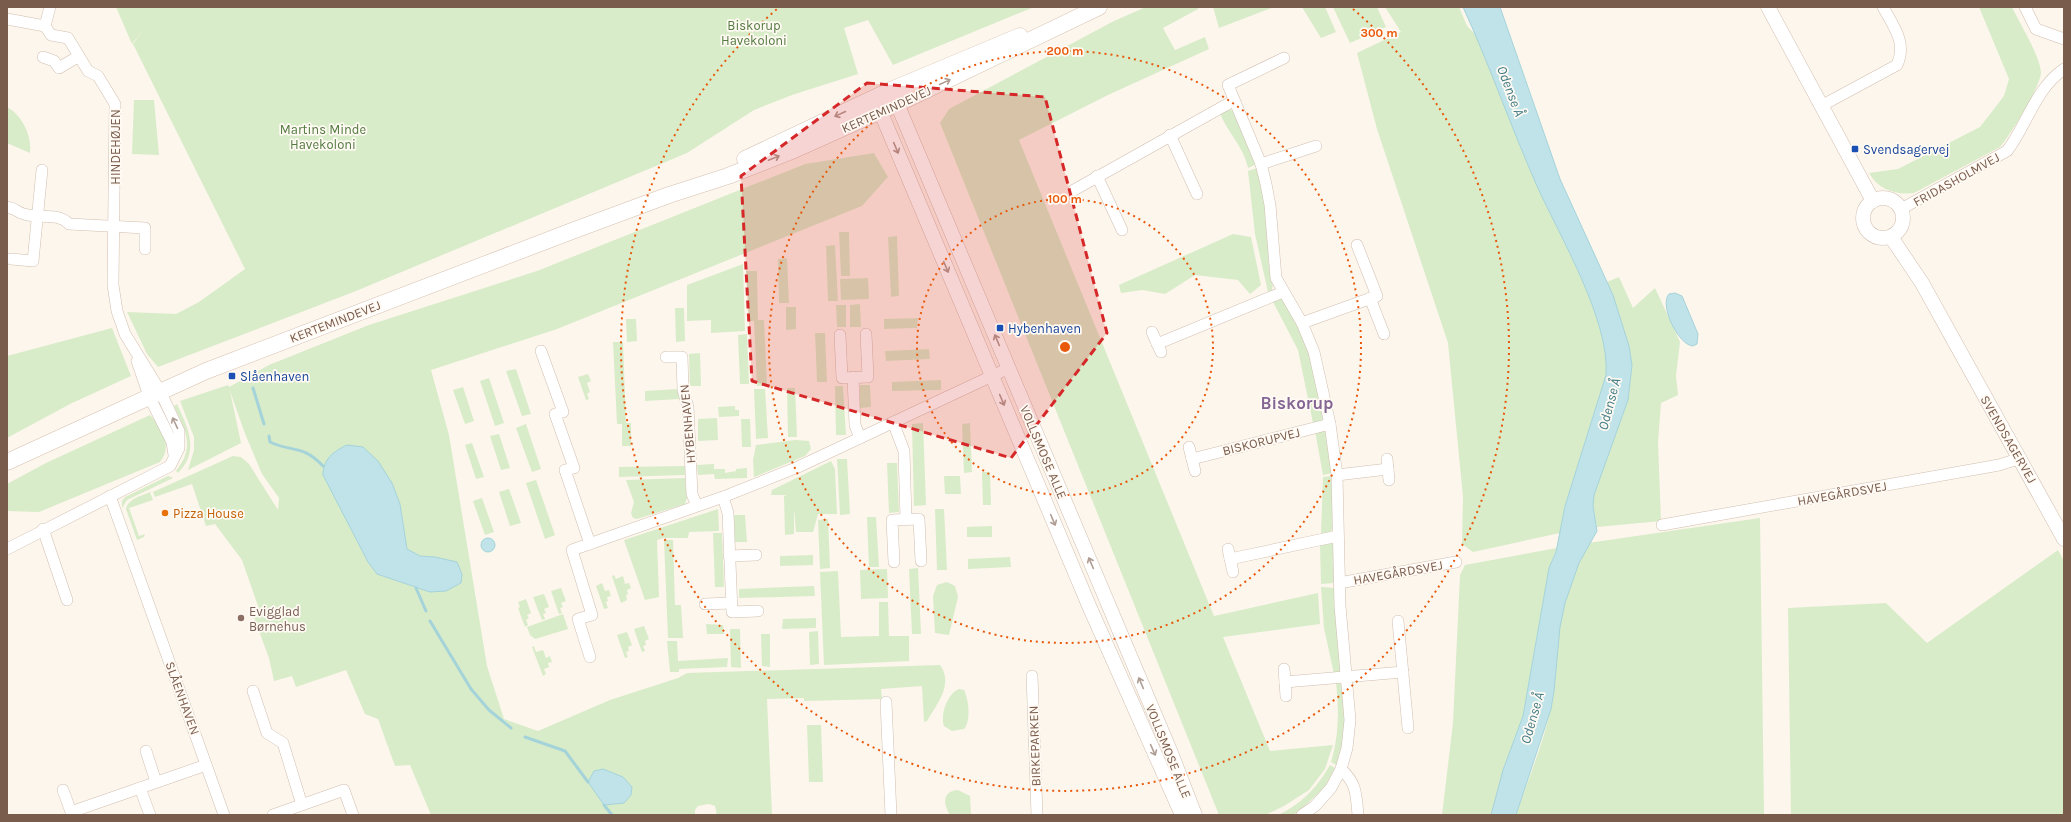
<svg xmlns="http://www.w3.org/2000/svg" width="2071" height="822" viewBox="0 0 2071 822" font-family="Karla,sans-serif">
<rect width="100%" height="100%" fill="#fdf6ec"/>
<g fill="#d8ecc9" fill-rule="evenodd">
<path d="M116,7H1034L893,65L868,20L844,28L858,74L792,95L754,110L687,153L356,291L158,367L147,354L127,312L176,314L199,302L245,269L133,44L143,30L132,44Z"/>
<path d="M1146,7H1199L1198,9L1163,28L1175,50L1205,37L1209,49L1108,95L1019,140L1214,616L1318,593L1320,624L1223,637L1270,751L1333,745L1325,769L1309,790L1284,806L1265,815H1219L940,123L949,109L1114,21Z"/>
<path d="M1213,7H1274L1219,28Z"/>
<path d="M1302,7H1325L1336,32L1321,38Z"/>
<path d="M1333,7H1377L1386,27L1350,43Z"/>
<path d="M1385,7H1459L1467,26L1477,36C1497,86 1515,136 1537,185C1559,237 1610,319 1606,375L1565,506L1560,533L1473,552L1462,544L1463,497L1448,343L1377,129L1357,53L1401,32Z"/>
<path d="M1979,7H2012C2020,24 2039,54 2041,72C2042,84 2009,137 2000,147L1914,193C1895,195 1879,190 1869,173L1898,169L1980,127L2004,96L2009,79Z"/>
<path d="M134,100H154L159,155L132,154Z"/>
<path d="M7,107C22,115 32,136 30,153L7,143Z"/>
<path d="M1228,109L1234,111L1257,164L1248,168C1244,147 1227,132 1220,113Z"/>
<path d="M874,153L888,177L862,206L557,329L431,370L449,435L487,666L504,719L538,731L610,700L678,678L687,673L940,665C954,684 937,704 927,721L924,722L922,686L881,689L882,699L804,701V698L767,699L772,815H717L715,806L709,804L698,806L695,810V815H431L410,765L395,766L378,719L365,714L346,670L296,687L292,676L274,681L269,658L252,612L259,609L242,560L215,524L206,526L192,484L155,497L153,492L233,456L241,457L249,464L278,510L279,498L262,474L244,431L230,391L241,443L188,470L194,450V437L180,401L228,385L229,387L269,365L369,325L537,271L805,164ZM392,483L400,504L407,549L420,556L435,557L430,592L377,574Z"/>
<path d="M1257,168C1267,200 1267,234 1269,267C1269,275 1276,283 1271,291L1268,292L1255,234L1248,171Z"/>
<path d="M839,232H849L850,276H841Z"/>
<path d="M1233,234L1251,237L1261,285L1250,294L1238,280L1195,275L1165,294L1142,290L1121,293L1119,285Z"/>
<path d="M897,236L899,296L891,297L888,237Z"/>
<path d="M835,245L838,301H828L826,246Z"/>
<path d="M787,258L789,303H779L778,259Z"/>
<path d="M743,264L745,331L711,333V320L687,321V285Z"/>
<path d="M746,271H757L758,320H764L767,385L757,386L754,321H749Z"/>
<path d="M1619,277L1633,308L1655,288L1680,342L1676,376L1678,395L1661,403L1658,442L1661,521L1597,527L1593,506L1594,495L1628,400L1632,365L1613,295L1607,282Z"/>
<path d="M868,278L869,299L841,300L840,279Z"/>
<path d="M1277,298L1283,299L1296,320L1308,347L1324,412L1322,421L1313,423L1298,350L1272,300Z"/>
<path d="M860,304L861,327H850V305Z"/>
<path d="M836,305H846V327H837Z"/>
<path d="M786,307H796V329L786,330Z"/>
<path d="M675,308H684L685,341L676,342Z"/>
<path d="M918,318L917,328L884,329V319Z"/>
<path d="M626,319H636L637,341L627,342Z"/>
<path d="M112,328L131,376L70,404L7,438V356Z"/>
<path d="M815,333H825L827,382H817Z"/>
<path d="M747,334L749,384H740L738,335Z"/>
<path d="M613,342H623L626,423H631V446H622V424H617Z"/>
<path d="M929,349L930,359L886,361L885,351Z"/>
<path d="M700,353L701,386H690L689,354Z"/>
<path d="M516,369L531,414L522,416L506,371Z"/>
<path d="M588,374L591,381L587,383L590,392L587,394L589,399L586,400L578,377Z"/>
<path d="M489,378L504,423L495,426L480,381Z"/>
<path d="M941,380V390L892,391V382Z"/>
<path d="M860,385H870L871,407L860,408Z"/>
<path d="M835,386H843L846,435H836Z"/>
<path d="M463,387L474,421L465,424L453,390Z"/>
<path d="M787,388H795L797,437H788Z"/>
<path d="M679,389V399L645,401V391Z"/>
<path d="M754,389H765L768,438L756,439Z"/>
<path d="M177,404C188,428 200,451 178,473L176,471C196,447 185,430 174,406Z"/>
<path d="M735,406V410H739V416L719,417L718,407Z"/>
<path d="M150,415C162,428 173,446 160,462L39,512L7,511V484L46,463Z"/>
<path d="M717,418L718,440L698,441V419Z"/>
<path d="M741,419H750L751,447H742Z"/>
<path d="M923,423L926,505L914,506L912,424Z"/>
<path d="M970,423L972,472L964,473L962,424Z"/>
<path d="M526,424L541,469L532,472L516,428Z"/>
<path d="M1322,430L1328,433L1332,473L1323,475L1315,431Z"/>
<path d="M499,434L510,468L501,470L490,436Z"/>
<path d="M796,440L809,441L811,449L805,456L754,477L753,460L756,445Z"/>
<path d="M472,443L484,477L476,479L465,445Z"/>
<path d="M837,459H847L850,514L840,515Z"/>
<path d="M831,461L835,469L837,514H818L813,532H796L794,508V534L785,535L784,496L787,495H771L772,490Z"/>
<path d="M887,463H897L899,512L889,513Z"/>
<path d="M714,464V469H725V473L736,471V469L747,468V478L715,479L714,474L698,475L697,465Z"/>
<path d="M685,466V475L619,477V467Z"/>
<path d="M982,472H990L991,505H983Z"/>
<path d="M168,476L173,478L127,500L122,508V501L125,497Z"/>
<path d="M944,476H960L961,494H945Z"/>
<path d="M1333,476L1334,528L1330,532L1321,534L1323,477Z"/>
<path d="M685,478L687,498L685,504L637,519L633,518L631,513L634,502L626,480Z"/>
<path d="M536,480L555,535L545,539L526,483Z"/>
<path d="M509,489L521,523L510,526L499,492Z"/>
<path d="M150,492L153,500L129,508L139,536L145,534L144,537L137,540L126,509C128,499 141,496 150,492Z"/>
<path d="M482,498L494,532L485,535L473,501Z"/>
<path d="M718,509L719,531L689,532L688,538H663L657,540L659,597L645,600L624,540Z"/>
<path d="M935,509H944L947,570H937Z"/>
<path d="M734,515H745L747,542H735Z"/>
<path d="M867,517H876L879,567H869Z"/>
<path d="M1760,518L1764,815H1516C1528,780 1543,744 1551,708C1557,682 1556,655 1559,629C1563,600 1575,570 1588,543Z"/>
<path d="M828,519L830,568L820,569L818,520Z"/>
<path d="M992,526V537H967V527Z"/>
<path d="M713,533H722L724,587H715Z"/>
<path d="M664,540H673L675,605H681L683,638H668Z"/>
<path d="M1331,542L1334,545V583L1321,584L1320,544Z"/>
<path d="M1557,548L1549,568L1523,716L1503,770L1491,815H1442L1453,723L1460,575L1465,565Z"/>
<path d="M2058,550L2064,561V815H1791L1788,608L1886,603L1927,643Z"/>
<path d="M813,555V565L780,566V556Z"/>
<path d="M1010,557L1011,567L968,569V559Z"/>
<path d="M918,568L921,634H912L909,569Z"/>
<path d="M887,569L888,598L861,599L860,570Z"/>
<path d="M838,571L841,637L879,636V602H888L889,636H909V661L824,665L820,572Z"/>
<path d="M614,575L616,579L623,576L625,584L629,583L631,588L627,590L628,594L626,595L627,600L621,603L612,576Z"/>
<path d="M947,582L955,586L958,597L949,635L935,633L933,596L937,585Z"/>
<path d="M602,583L605,591L609,590L611,596L607,597L608,601L606,602L608,608L604,609L596,586Z"/>
<path d="M814,586L815,596L739,598V589Z"/>
<path d="M1321,587L1334,588L1342,669L1338,674H1334L1324,628Z"/>
<path d="M561,588L566,601L561,603L563,607L560,608L562,613L559,614L551,591Z"/>
<path d="M544,594L549,607L544,609L546,613L543,614L545,619L542,620L533,597Z"/>
<path d="M526,599L531,613L527,615L529,618L526,620L528,625L525,627L518,608L520,607L518,602Z"/>
<path d="M563,614L568,629L535,639L530,635L527,627Z"/>
<path d="M816,618V628L782,629L783,619Z"/>
<path d="M706,624L723,625L724,634H707Z"/>
<path d="M644,626L649,639L645,641L646,645L643,646L645,651L642,652L634,629Z"/>
<path d="M730,629H740L741,668L731,667Z"/>
<path d="M818,631L819,664L810,665L809,632Z"/>
<path d="M627,632L632,645L628,647L629,651L626,652L628,657L625,658L617,635Z"/>
<path d="M761,634H770V667L762,666Z"/>
<path d="M667,641H677L678,661L728,658L727,667L679,669V672H670Z"/>
<path d="M534,646L536,652L543,650L546,658L550,656L552,662L548,663L549,667L544,669L546,674L543,676L532,647Z"/>
<path d="M1336,682L1343,685C1345,708 1348,745 1336,765L1331,762C1339,735 1339,710 1336,682Z"/>
<path d="M959,689L964,690C969,700 971,721 964,729L952,731L944,726C940,715 947,694 959,689Z"/>
<path d="M807,725H821L823,782H809Z"/>
<path d="M1330,765L1335,768L1324,788L1297,813L1292,815H1278C1301,804 1317,788 1330,765Z"/>
<path d="M958,790L970,796L971,815H950C943,804 942,791 958,790Z"/>
</g>
<g fill="#bfe3e8" stroke="#a5d3da">
<path d="M1463,7H1500L1560,179L1613,295L1629,346L1632,365L1628,400L1594,495L1593,506L1597,531L1579,563L1565,603L1560,627L1554,691L1551,709L1516,815H1491L1503,770L1523,716L1549,568L1556,552L1565,506L1606,375C1610,320 1560,237 1537,186C1511,127 1490,66 1463,7Z"/>
<path d="M1675,293L1682,296L1698,334L1697,344L1693,346C1678,345 1659,305 1669,294Z"/>
<path d="M347,445L363,447L378,461L392,483L400,504L407,549L420,556L435,557L457,562L462,574L461,583L446,591L430,592L377,574L368,562L323,475C323,459 334,451 347,445Z"/>
<circle cx="488" cy="545" r="7"/>
<path d="M603,769L623,777L632,787L631,795L624,803L604,805L588,782L594,771Z"/>
</g>
<g fill="none" stroke-linecap="round" stroke-linejoin="round">
<g stroke="#a5d3da" stroke-width="3">
<path d="M253,388L264,424"/>
<path d="M269,436L270,442C294,453 302,444 323,466"/>
<path d="M416,588L426,611"/>
<path d="M430,621L471,689L489,710L511,728"/>
<path d="M525,737L565,751L588,782"/>
<path d="M604,805L612,815"/>
</g>
<g stroke="#d1beb0" stroke-width="12">
<g id="minor">
<path d="M2025,7L2036,29L2064,39"/>
<path d="M7,19L45,26L51,35L68,38L88,71L98,76L115,104L113,285L117,311L125,334L160,391L179,431V448L170,466L7,549"/>
<path d="M45,26L50,7"/>
<path d="M43,57L54,61L59,68L79,56"/>
<path d="M1284,58L1228,85L1261,164L1266,184L1270,205L1276,278L1302,323L1314,352L1330,424L1337,475L1340,606L1350,720L1347,748L1341,769L1331,788L1315,806L1302,815"/>
<path d="M1821,106L1897,65C1907,43 1894,27 1883,7"/>
<path d="M1170,135L1197,194"/>
<path d="M1261,164L1316,146"/>
<path d="M1097,176L1122,230"/>
<path d="M1074,190L1233,101"/>
<path d="M7,207C18,209 16,212 24,214C39,219 58,212 69,224L145,228V249"/>
<path d="M1901,209L2007,151C2027,125 2035,89 2064,69"/>
<path d="M11,259L33,261L42,170"/>
<path d="M1370,298L1384,334"/>
<path d="M1302,323L1377,296L1357,245"/>
<path d="M1152,332L1161,352"/>
<path d="M840,335L842,378L868,377L866,334"/>
<path d="M1157,344L1283,292"/>
<path d="M541,351L563,412L555,414L574,468L565,470L590,544"/>
<path d="M666,357H682L683,390L688,407L692,494L697,506"/>
<path d="M137,361L149,396L172,442L174,455"/>
<path d="M853,377L855,425L860,438"/>
<path d="M893,422L904,451L906,519"/>
<path d="M1189,447L1195,471"/>
<path d="M1192,459L1330,424"/>
<path d="M1387,459L1389,480"/>
<path d="M1337,475L1388,469"/>
<path d="M110,496L224,815"/>
<path d="M723,497L728,513L732,612L758,611"/>
<path d="M1662,525L1999,465L2021,458"/>
<path d="M43,529L67,600"/>
<path d="M1228,549L1233,572"/>
<path d="M729,556L756,555"/>
<path d="M1230,559L1338,536"/>
<path d="M894,562L892,520L919,519L921,561"/>
<path d="M1339,583L1456,562"/>
<path d="M705,604L731,603"/>
<path d="M1398,621L1408,728"/>
<path d="M590,657L578,619L592,615L572,550L723,497L798,467L1009,368"/>
<path d="M1284,669L1286,696"/>
<path d="M1032,676L1037,815"/>
<path d="M1285,682L1403,672"/>
<path d="M253,691L267,733L283,743L302,805"/>
<path d="M886,702L891,815"/>
<path d="M146,751L156,782"/>
<path d="M1341,769C1357,784 1356,794 1358,815"/>
<path d="M140,788L150,815"/>
<path d="M63,790L71,812L206,765"/>
<path d="M273,815L344,790L353,815"/>
</g>
</g>
<g stroke="#d1beb0" stroke-width="15">
<g id="tertiary">
<path d="M1768,7L1873,201"/>
<path d="M893,94L1171,753L1195,815"/>
<path d="M876,101L1090,608L1182,815"/>
<circle cx="1883" cy="218" r="20"/>
<path d="M1891,237L1922,283L2064,539"/>
</g>
</g>
<g stroke="#d6c0b0" stroke-width="17">
<g id="secondary">
<path d="M745,159L891,90L1020,36"/>
<path d="M7,462L206,371L572,231L669,195L728,176L794,150L897,104L1099,7"/>
</g>
</g>
<use href="#minor" stroke="#fff" stroke-width="11"/>
<use href="#tertiary" stroke="#fff" stroke-width="14"/>
<use href="#secondary" stroke="#fff" stroke-width="16"/>
</g>
<defs><path id="oneway-shaft" d="M-6 0H5M1.5-3L5.5 0L1.5 3" fill="none" stroke-width="1.6" stroke-linecap="round" stroke-linejoin="round"/></defs>
<g stroke="#af9d94">
<use href="#oneway-shaft" transform="translate(945 82) rotate(-25)"/>
<use href="#oneway-shaft" transform="translate(840 114) rotate(155)"/>
<use href="#oneway-shaft" transform="translate(896 148) rotate(67)"/>
<use href="#oneway-shaft" transform="translate(774 158) rotate(-22)"/>
<use href="#oneway-shaft" transform="translate(946 267) rotate(67)"/>
<use href="#oneway-shaft" transform="translate(997 340) rotate(-113)"/>
<use href="#oneway-shaft" transform="translate(1002 400) rotate(67)"/>
<use href="#oneway-shaft" transform="translate(175 423) rotate(-115)"/>
<use href="#oneway-shaft" transform="translate(1053 520) rotate(67)"/>
<use href="#oneway-shaft" transform="translate(1091 563) rotate(-113)"/>
<use href="#oneway-shaft" transform="translate(1141 683) rotate(-113)"/>
<use href="#oneway-shaft" transform="translate(1153 750) rotate(66)"/>
</g>
<path fill="#d62828" fill-opacity="0.2" stroke="#d62828" stroke-width="3" stroke-dasharray="8 5" stroke-linejoin="round" d="M867,83L1045,97L1107,333L1011,458L752,381L741,176Z"/>
<g fill="none" stroke="#e8590c" stroke-width="2" stroke-dasharray="2 4">
<circle cx="1065" cy="347" r="148"/>
<circle cx="1065" cy="347" r="296"/>
<path d="M1353 9A444 444 0 1 1 777 9"/>
</g>
<g fill="#1a4fb4" stroke="#fffaf3" stroke-width="1.5">
<rect x="1851" y="145" width="8" height="8" rx="2"/>
<rect x="996" y="324" width="8" height="8" rx="2"/>
<rect x="228" y="372" width="8" height="8" rx="2"/>
</g>
<circle fill="#e8710a" stroke="#fffaf3" stroke-width="1.5" cx="165" cy="513" r="4"/>
<circle fill="#8d6e63" stroke="#fffaf3" stroke-width="1.5" cx="241" cy="618" r="4"/>
<g text-anchor="middle" stroke-width="3.5" stroke-linejoin="round" paint-order="stroke">
<g font-size="13" fill="#537a41" stroke="#fffaf3">
<text x="754" y="30">Biskorup<tspan x="754" dy="15">Havekoloni</tspan></text>
<text x="323" y="134">Martins Minde<tspan x="323" dy="15">Havekoloni</tspan></text>
</g>
<g font-size="13" fill="#7a5c4d" stroke="#fffaf3">
<text transform="translate(886 109) rotate(-24)" y="5">KERTEMINDEVEJ</text>
<text transform="translate(115 147) rotate(-90)" y="5">HINDEHØJEN</text>
<text transform="translate(1956 179) rotate(-29)" y="5">FRIDASHOLMVEJ</text>
<text transform="translate(335 321) rotate(-21)" y="5">KERTEMINDEVEJ</text>
<text transform="translate(687 424) rotate(-95)" y="5">HYBENHAVEN</text>
<text transform="translate(2009 439) rotate(60)" y="5">SVENDSAGERVEJ</text>
<text transform="translate(1261 441) rotate(-14)" y="5">BISKORUPVEJ</text>
<text transform="translate(1044 452) rotate(67)" y="5">VOLLSMOSE ALLE</text>
<text transform="translate(1842 493) rotate(-10)" y="5">HAVEGÅRDSVEJ</text>
<text transform="translate(1398 572) rotate(-10)" y="5">HAVEGÅRDSVEJ</text>
<text transform="translate(183 698) rotate(70)" y="5">SLÅENHAVEN</text>
<text transform="translate(1034 746) rotate(-92)" y="5">BIRKEPARKEN</text>
<text transform="translate(1169 751) rotate(68)" y="5">VOLLSMOSE ALLE</text>
</g>
<g font-size="13" fill="#164399" stroke="#fffaf3" text-anchor="start">
<text x="1863" y="154">Svendsagervej</text>
<text x="1008" y="333">Hybenhaven</text>
<text x="240" y="381">Slåenhaven</text>
</g>
<g font-size="13" fill="#c56008" stroke="#fffaf3" text-anchor="start">
<text x="173" y="518">Pizza House</text>
</g>
<g font-size="13" fill="#785e54" stroke="#fffaf3" text-anchor="start">
<text x="249" y="616">Evigglad<tspan x="249" dy="15">Børnehus</tspan></text>
</g>
<g font-size="14" font-style="italic" fill="#437c86" stroke="#fffaf3">
<text transform="translate(1511 91) rotate(69)" y="5">Odense Å</text>
<text transform="translate(1609 404) rotate(-75)" y="5">Odense Å</text>
<text transform="translate(1532 718) rotate(-74)" y="5">Odense Å</text>
</g>
<g font-size="17" font-weight="bold" fill="#846695" stroke="#fffaf3">
<text x="1297" y="409">Biskorup</text>
</g>
</g>
<circle cx="1065" cy="347" r="6" fill="#e8590c" stroke="#fffaf3" stroke-width="2"/>
<g font-size="12" text-anchor="middle" font-weight="bold" fill="#e8590c" stroke="#fffaf3" stroke-width="3.5" stroke-linejoin="round" paint-order="stroke">
<text x="1379" y="37">300 m</text>
<text x="1065" y="55">200 m</text>
<text x="1065" y="203">100 m</text>
</g>
<rect width="2071" height="822" fill="none" stroke="#7a5c4d" stroke-width="16"/>
</svg>
